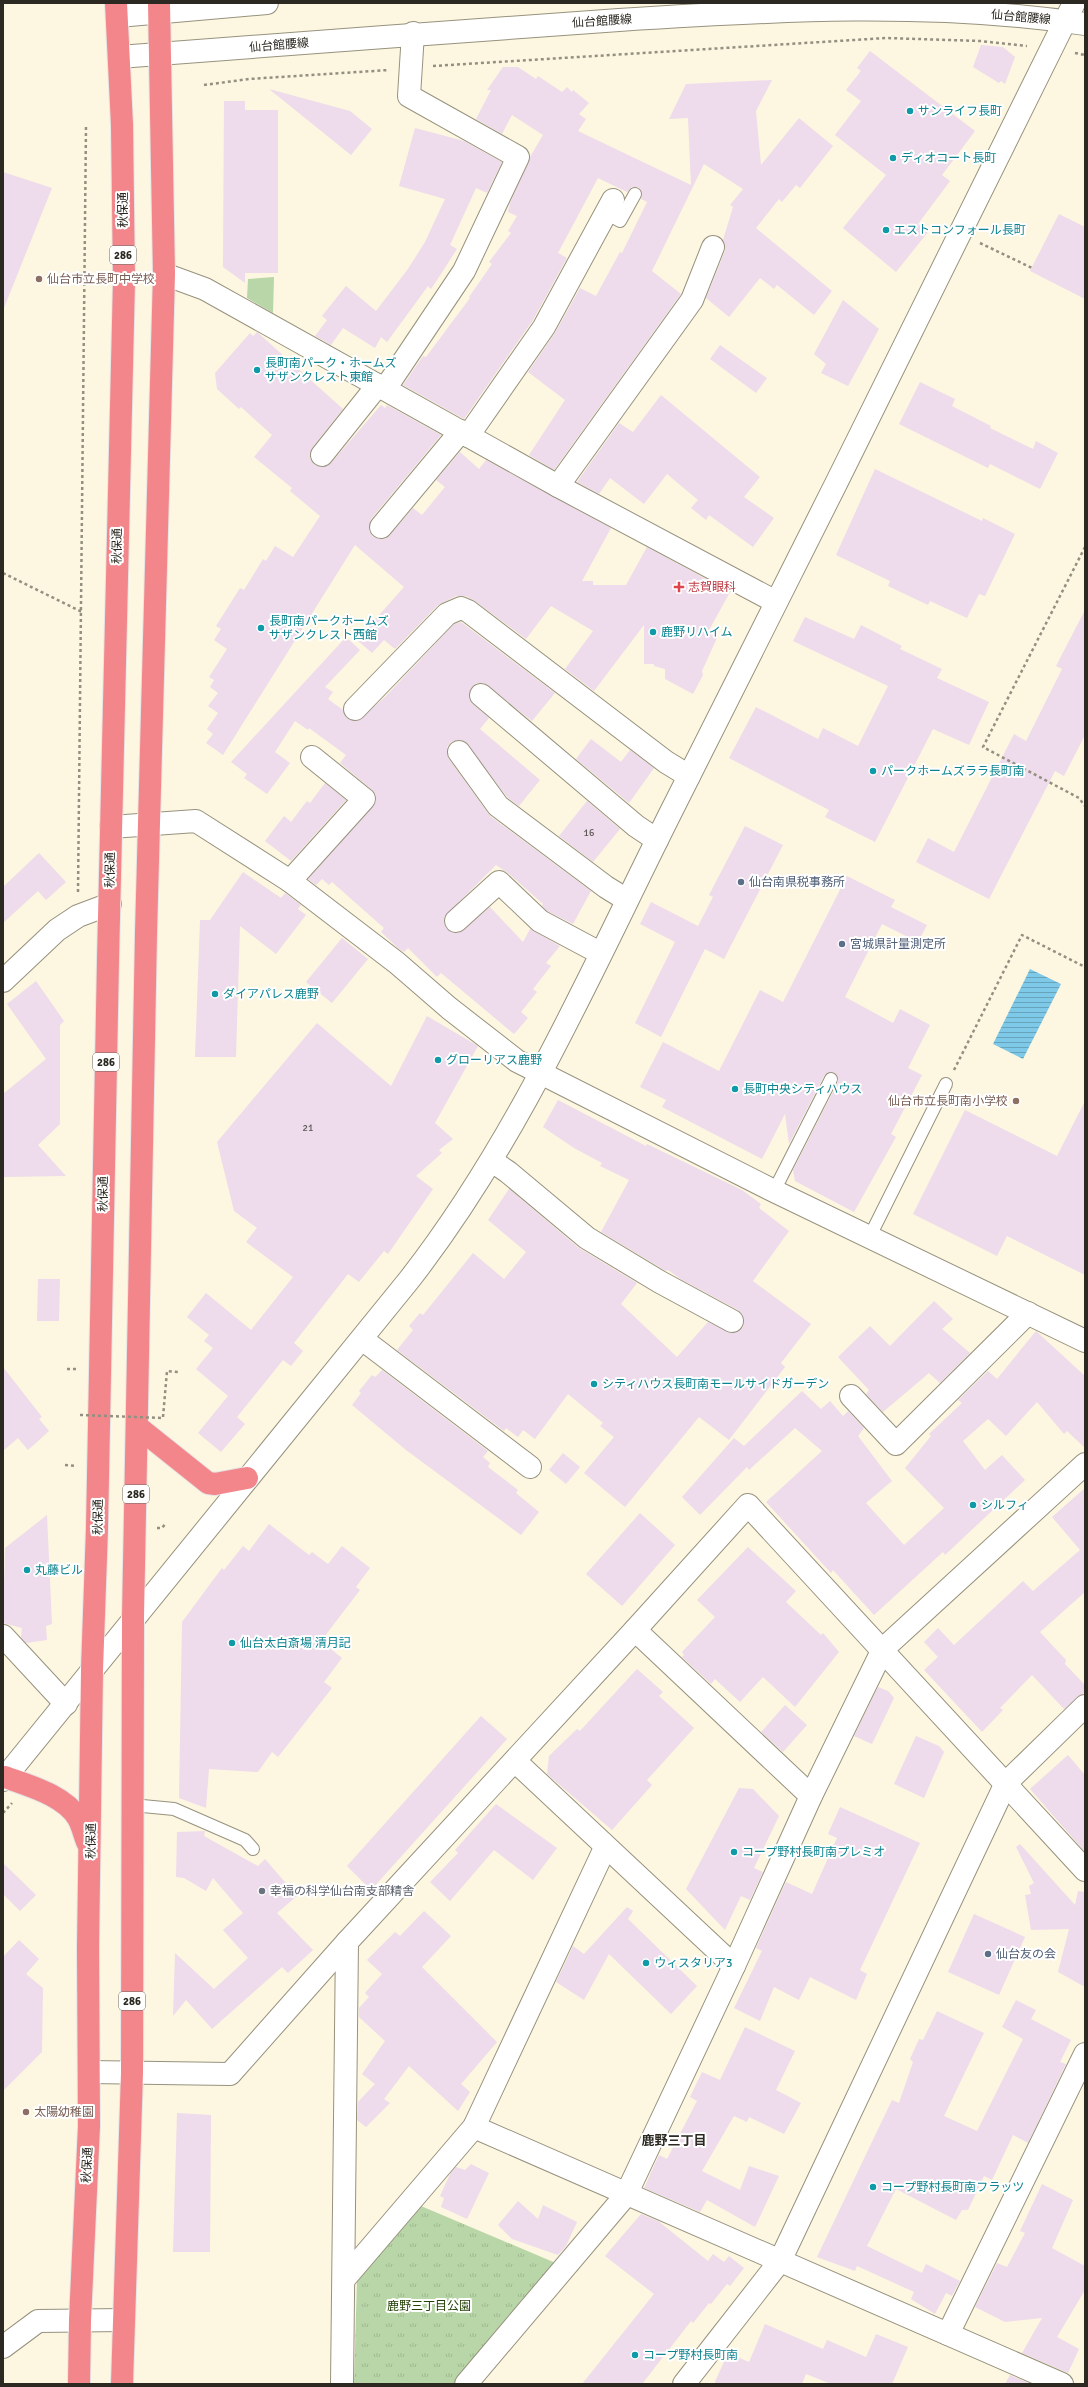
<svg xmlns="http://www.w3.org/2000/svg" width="1088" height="2387" viewBox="0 0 1088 2387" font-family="Signika,'Noto Sans JP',sans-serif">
<defs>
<pattern id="park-tufts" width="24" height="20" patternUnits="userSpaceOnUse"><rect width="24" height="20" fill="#b8d6a7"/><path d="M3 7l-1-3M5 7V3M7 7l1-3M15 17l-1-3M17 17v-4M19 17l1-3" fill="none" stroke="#9eb88f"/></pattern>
<pattern id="water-rules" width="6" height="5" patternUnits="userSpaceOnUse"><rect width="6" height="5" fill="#7fc9e8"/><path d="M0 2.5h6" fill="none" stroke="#68a3bc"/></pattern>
</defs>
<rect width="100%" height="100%" fill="#fdf7e1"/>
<path fill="#b8d6a7" d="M274,277L273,313L247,298L248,279Z"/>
<path fill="url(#park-tufts)" d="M421,2206L558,2264L457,2384H354L357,2279Z"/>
<path fill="url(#water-rules)" d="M1030,969L1061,984L1023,1059L993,1044Z"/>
<g fill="#eedbeb">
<path d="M981,45L1003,47L1015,57L1005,84L1001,81L999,83L973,67Z"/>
<path d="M870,51L975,131L942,175L950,181L918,224L928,232L896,272L843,228L886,175L835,135L861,101L846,90L861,71L857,68Z"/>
<path d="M503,67H518L536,79L538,76L562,92L567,87L572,92L573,90L589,103L579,114L586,119L578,131L691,185L688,118L669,119L686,84L772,80L756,111L761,165L799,118L833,146L800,188L796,185L782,202L779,199L756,228L832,291L814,315L777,285L774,289L760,278L729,317L706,298L725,251L723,240L733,207L730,205L743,189L704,164L652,271L681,294L554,470L529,455L565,400L528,372L555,333L580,288L596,296L620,252L622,253L647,202L641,199L642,193L638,187H632L627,192L598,178L558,253L567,258L533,320L464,419L403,385L423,356L426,357L470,298L469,297L492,264L489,262L511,233L508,231L517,216L508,212L510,203L530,157L543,135L512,115L502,134L476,119L491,90H487Z"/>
<path d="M269,89L350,111L372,129L351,155Z"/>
<path d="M224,101H245V110H278V273H245V283L223,267Z"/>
<path d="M415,128L464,141L502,162L487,193L476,188L450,245L457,249L439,277L431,289L428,286L387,342L381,337L375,348L343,328L331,345L315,336L327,320L322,316L346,286L376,311L408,269L425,242L445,199L399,186Z"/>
<path d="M3,172L52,188L4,308H3Z"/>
<path d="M1059,214L1085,227V299L1030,271Z"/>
<path d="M843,300L879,329L848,386L821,373L826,364L814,354Z"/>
<path d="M257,332L343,409L312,448L310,459L315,465L321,467L331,463L381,405L385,408L387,405L441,435L371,519L369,531L373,537L385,539L390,535L413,508L422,515L445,487L436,480L460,452L479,469L486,460L611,528L582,581H593V585H626L647,547L730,592L708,632L717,638L702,671L703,675L693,694L665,679V669L654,666V664H644V625L594,691L565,669L593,631L551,606L526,639L475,601L466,596H456L438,605L395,649L384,640L372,653L357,640L404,587L355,545L223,755L206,743L213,734L207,729L218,713L208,706L218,693L210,687L214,680L209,677L227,649L214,640L221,629L216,626L240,588L244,590L263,559L266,561L275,546L293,557L320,516L290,491L292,488L254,457L272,435L241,407L239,409L217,389L215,373L250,333L253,336Z"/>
<path d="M720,345L767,378L756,393L710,359Z"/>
<path d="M920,382L955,399L952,406L991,426L990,428L1033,449L1036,441L1058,453L1040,489L990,464L988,468L899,424Z"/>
<path d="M661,395L760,477L744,497L774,518L753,547L709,515L706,520L691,508L698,500L667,474L644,504L610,478L599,494L577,482L619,423L633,432Z"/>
<path d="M875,469L982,521L983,518L1015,534L985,596L979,594L967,618L930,601L928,605L888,586L890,581L836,555Z"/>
<path d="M1085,610V735L1064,776L1055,771L989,899L916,862L928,838L954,852L1014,734L1026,741L1062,669L1056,666Z"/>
<path d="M805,617L854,639L861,625L902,646L900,649L942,669L937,678L989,702L969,745L933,729L875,842L825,817L829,810L729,758L756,707L818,739L823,728L858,746L888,686L793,641Z"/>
<path d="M461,622L555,693L532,721L484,683H476L469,692L473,704L489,718L480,729L540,780L519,806L507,797L464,741L458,740L451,742L447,747L449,759L490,816L591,891L573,924L547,911L542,906L543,904L508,873L496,865L444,917V923L447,929L458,933L490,907L523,942L530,929L560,946L546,963L551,966L533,989L537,992L521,1012L528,1018L514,1034L441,973L437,977L408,948L404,952L399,949L381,932L384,928L332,882L329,885L322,879L316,885L308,879L376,802V795L372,790L340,763L346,755L309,728L308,730L295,721L275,752L290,763L267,794L244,778L247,774L231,762L346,637L360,650L325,687L333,692L328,699L343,710L347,718L358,721L386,696L454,624Z"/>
<path d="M591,739L621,762L630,750L654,768L629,803L576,759Z"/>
<path d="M325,783L346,800L291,861L265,841L284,816L291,822L307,801L310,803Z"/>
<path d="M587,801L620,829L593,862L559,836Z"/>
<path d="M745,826L783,845L724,959L705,949L661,1037L635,1023L675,942L640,924L651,902L698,926L713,897L709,895Z"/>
<path d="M39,853L66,882L46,900L38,891L3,923V887Z"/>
<path d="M243,872L281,898L285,893L301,905L298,909L306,915L276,954L240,926L236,1057H195L200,920H210Z"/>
<path d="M847,876L895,900L891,907L927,925L918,942L882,924L845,997L893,1023L900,1009L930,1025L908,1068L922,1075L891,1134L896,1137L854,1212L795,1181L793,1170L838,1082V1078L835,1073L830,1072L824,1076L789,1144L785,1114L762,1159L662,1107L666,1100L640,1087L663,1042L719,1071L760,990L783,1002Z"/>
<path d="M342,938L368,959L332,1003L306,982Z"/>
<path d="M36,981L64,1021L60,1025V1124L38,1145L66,1176L3,1177V1094L46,1059L7,1004Z"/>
<path d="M427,1016L478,1046L435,1123L453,1139L439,1150L442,1153L416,1176L433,1189L388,1254L384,1251L359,1282L348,1274L294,1343L303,1351L291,1366L283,1360L237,1417L245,1424L221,1452L198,1433L228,1396L196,1369L213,1348L204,1341L209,1335L187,1317L206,1293L251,1330L293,1277L246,1242L257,1228L234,1211L217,1142L317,1023L391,1086Z"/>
<path d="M558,1100L646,1146L647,1144L742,1190L761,1204L759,1208L789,1231L753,1281L811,1324L781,1363L785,1367L729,1440L699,1417L625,1507L584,1473L614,1437L600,1426L603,1423L568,1394L535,1439L523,1430L518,1437L506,1428L504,1431L397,1350L413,1330L409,1326L420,1313L423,1315L473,1253L504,1279L526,1252L488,1220L509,1189L579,1248L637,1283L621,1304L677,1357L708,1322L732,1333L743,1327L744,1320L738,1310L682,1280L668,1270L666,1271L601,1232L629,1180L600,1166L602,1163L574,1148L543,1127Z"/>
<path d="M1085,1101V1275L1007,1236L997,1256L913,1214L965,1110L1057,1156Z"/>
<path d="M38,1279H60L59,1321H37Z"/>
<path d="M934,1301L953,1319L942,1329L970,1353L940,1383L929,1373L883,1412L866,1394L869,1390L838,1357L870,1326L890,1346Z"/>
<path d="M1036,1331L1085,1376V1448L1067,1431L1064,1434L1037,1402L1006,1436L988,1419L963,1441L985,1470L1002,1455L1025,1480L945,1555L943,1552L874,1615L833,1570L831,1573L766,1502L822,1451L795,1428L749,1470L747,1467L700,1515L682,1497L734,1438L744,1446L802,1391L821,1409L830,1401L843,1416L848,1411L864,1428L858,1436L892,1481L866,1503L904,1545L944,1508L905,1468L931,1436L929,1434L962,1403L958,1400L988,1371L997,1379Z"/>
<path d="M3,1367L42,1417L39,1419L49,1431L28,1450L18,1438L3,1451Z"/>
<path d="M382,1370L488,1451L483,1457L490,1463L488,1467L518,1490L516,1493L539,1512L521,1535L406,1450L352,1405L361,1393L359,1391L372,1375L375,1377Z"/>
<path d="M563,1453L580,1467L566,1484L549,1470Z"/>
<path d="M1085,1488V1592L1040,1632L1066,1660L1065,1664L1085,1685V1692L1064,1709L1032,1675L1000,1708L1003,1710L982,1732L924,1670L938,1657L924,1642L938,1628L954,1645L1023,1581L1033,1591L1080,1550L1052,1517Z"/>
<path d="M640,1513L675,1545L622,1606L586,1574Z"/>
<path d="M47,1515L52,1624L46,1626L47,1640L26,1643L21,1637L22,1628L3,1623L5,1548Z"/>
<path d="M269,1524L309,1555L312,1552L328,1564L342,1546L370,1568L356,1587L360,1590L321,1641L342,1658L324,1682L332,1688L278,1757L272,1752L258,1772L209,1769L206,1808L179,1798L182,1622L222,1568L224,1570L243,1546L249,1551Z"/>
<path d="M748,1547L796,1591L786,1602L821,1635L823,1633L839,1652L795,1707L763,1677L740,1702L715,1679L711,1684L682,1657L684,1655L682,1652L715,1617L697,1600Z"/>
<path d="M637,1669L663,1692L659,1696L694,1728L647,1780L652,1785L612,1830L547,1774L549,1756L577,1729L580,1731Z"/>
<path d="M878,1687L888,1691L894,1698L872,1744L854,1736Z"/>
<path d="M785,1705L807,1725L783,1752L761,1732Z"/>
<path d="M481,1716L507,1739L371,1890L347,1866Z"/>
<path d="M916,1736L939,1746L944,1752L924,1798L894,1784Z"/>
<path d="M1068,1755L1085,1775V1852L1030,1789Z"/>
<path d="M739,1788L753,1789L779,1816L754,1868L763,1872L750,1900L741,1896L725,1930L686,1889Z"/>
<path d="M496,1804L557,1848L533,1880L494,1850L450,1901L430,1882L458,1853L455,1850Z"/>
<path d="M840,1807L920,1843L860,1970L867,1974L856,2000L810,1977L799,2000L774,1987L760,2021L734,2008L762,1951L756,1948L786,1882L812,1894L837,1838L828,1834Z"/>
<path d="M205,1831L204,1836L258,1866L265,1859L297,1896L277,1913L313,1950L288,1973L282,1967L212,2029L186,2000L173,2016L175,1953L214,1989L248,1958L223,1930L243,1913L213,1878L206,1891L184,1878L176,1877L177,1832Z"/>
<path d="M1020,1844L1075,1905L1078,1891L1085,1892V1987L1058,1972L1069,1929L1031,1930L1025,1895L1031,1894L1029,1886L1034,1883L1016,1847Z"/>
<path d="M3,1863L36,1895L20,1911L3,1894Z"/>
<path d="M627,1907L633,1911L628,1919L697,1986L671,2014L609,1954L584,2000L556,1982L573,1946L584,1954Z"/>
<path d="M424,1911L451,1936L422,1967L497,2042L461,2084L470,2092L458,2111L409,2066L384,2099L390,2103L366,2127L357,2120L358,2102L375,2084L362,2074L385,2041L359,2017V2008L369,1997L365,1993L382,1974L367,1960L395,1932L400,1936Z"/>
<path d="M974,1914L1025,1937L999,1995L948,1972Z"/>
<path d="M19,1940L39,1959L26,1974L43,1988L42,2052L3,2091V1957Z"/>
<path d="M1016,2000L1036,2010L1031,2019L1071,2040L1060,2062L1066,2064L1028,2143L1013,2135L992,2180L984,2176L968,2210H962L956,2220L896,2189L867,2246L922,2273L926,2264L960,2281L952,2296L946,2293L935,2314L911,2299L914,2292L857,2266L855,2271L817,2257L892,2100L899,2103L913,2062L910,2059L919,2039L923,2040L937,2011L984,2033L944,2116L977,2131L1023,2039L1002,2027Z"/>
<path d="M745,2027L795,2051L776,2090L801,2103L784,2134L749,2117L747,2122L734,2116L702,2171L740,2190L749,2166L779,2176L755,2227L707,2200L700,2212L644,2188L659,2155L667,2159L697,2101L690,2097L702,2072L720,2080Z"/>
<path d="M177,2113L211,2115L210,2252H173Z"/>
<path d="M471,2164L489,2173L467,2219L441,2207L444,2198L440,2196L450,2174L456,2167L465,2170Z"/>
<path d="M1042,2184L1073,2200L1052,2248L1085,2266V2290L1057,2337L1079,2349L1068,2373L1022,2353L1042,2318L1005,2322L975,2307L997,2263L1007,2267L1025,2233L1020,2231Z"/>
<path d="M518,2201L538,2219L543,2205L577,2222L566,2246L558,2255L512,2239L498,2225Z"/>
<path d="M641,2214L658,2221L708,2261L713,2254L724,2262L729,2256L744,2268L730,2286L727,2284L711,2304L709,2303L693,2323L691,2321L642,2384H582L654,2294L605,2256Z"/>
<path d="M765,2324L823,2349L827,2340L866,2357L876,2334L908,2347L892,2384H831L806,2374L802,2384H714L728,2353L749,2362Z"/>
<path d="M1010,2375L1031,2384H1005Z"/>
</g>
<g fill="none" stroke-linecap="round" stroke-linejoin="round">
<g stroke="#97927e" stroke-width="14">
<g id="lane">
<path d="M606,213L620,221L635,194"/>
<path d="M774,1191L831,1079"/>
<path d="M870,1236L946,1084"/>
<path d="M132,1805L174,1809L245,1840L253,1849"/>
</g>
</g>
<g stroke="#97927e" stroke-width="24">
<g id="street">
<path d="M164,274L205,289L558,486L776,602"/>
<path d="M385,389L464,271L518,157L409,96L413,33"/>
<path d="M468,436L544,327L613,200"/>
<path d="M322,455L378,385"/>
<path d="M558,486L692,300L713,247"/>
<path d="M381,527L461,431"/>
<path d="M481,695L636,826L657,840"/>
<path d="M355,709L447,614L461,608L468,611L666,762L689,776"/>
<path d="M459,752L498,806L606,887L627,900"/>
<path d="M111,827L196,821L290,881L397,963L449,1008L517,1061L774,1191L1085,1341"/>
<path d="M290,881L364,799L312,757"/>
<path d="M456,921L499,882L540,921L600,953"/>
<path d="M3,981L57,930L78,916L110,904"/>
<path d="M492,1161L508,1172L587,1238L660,1282L732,1321"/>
<path d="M362,1339L530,1467"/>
<path d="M851,1396L896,1444L1028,1313"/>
<path d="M635,1630L811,1796"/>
<path d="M3,1636L66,1704"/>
<path d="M515,1761L734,1966"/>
<path d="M89,2072L230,2074L347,1942L635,1630L748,1505L1085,1870"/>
<path d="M474,2127L1062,2384"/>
<path d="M345,2278L474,2127L605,1848"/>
<path d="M948,2334L1085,2054"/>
<path d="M3,2347L38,2321L123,2320"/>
<path d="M342,2384L347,1942"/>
<path d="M466,2384L626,2195L734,1966L811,1796L883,1649L1085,1464"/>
<path d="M684,2384L780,2261L1006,1783L1085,1706"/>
</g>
</g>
<g stroke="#97927e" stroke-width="24">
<g id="secondary">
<path d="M118,16L267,3"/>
<path d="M119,57C286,45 452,31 619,20C774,10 931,1 1085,24"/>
<path d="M3,1780L409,1280C521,1137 595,962 677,800C811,535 943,270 1074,3"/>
</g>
</g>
<g stroke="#e6e5e4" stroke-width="24">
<g id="highway">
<path d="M138,1427L208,1483L215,1484L247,1478"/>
<path d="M5,1777C29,1786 64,1795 78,1818C82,1825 84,1834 87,1842"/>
<path d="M79,2384L80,2320L89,2126L88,1948L92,1670L97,1528L108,960L124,280L122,125L116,3"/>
<path d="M122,2384L132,2073L133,1617L146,933L164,274L159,3"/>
</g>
</g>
<g stroke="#949081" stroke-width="2.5" stroke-dasharray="3 3" stroke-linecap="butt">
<path d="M1075,53L1085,55"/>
<path d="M433,66L886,38L980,41L1027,46"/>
<path d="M204,85L249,79L389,70"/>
<path d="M980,243L1032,268"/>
<path d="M1085,547L983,747L1079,798L1085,806"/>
<path d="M3,573L82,612"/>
<path d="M78,892L86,126"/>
<path d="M954,1070L1022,935L1085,967"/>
<path d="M67,1369H78"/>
<path d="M163,1417L167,1371L179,1372"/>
<path d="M65,1465L77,1466"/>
<path d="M157,1528H162L166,1523"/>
<path d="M3,1813L12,1803"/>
</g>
<use href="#lane" stroke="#fff" stroke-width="12"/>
<use href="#street" stroke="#fff" stroke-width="22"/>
<use href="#secondary" stroke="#fff" stroke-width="22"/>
<use href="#highway" stroke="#f2868b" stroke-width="22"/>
<path stroke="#949081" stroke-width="2.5" stroke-dasharray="3 3" stroke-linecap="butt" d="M80,1415L163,1418"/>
</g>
<g fill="#0f9aa8" stroke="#fff" stroke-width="1.5">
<circle cx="910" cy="111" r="4"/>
<circle cx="893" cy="158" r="4"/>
<circle cx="886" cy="230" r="4"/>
<circle cx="257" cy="370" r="4"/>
<circle cx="261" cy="628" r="4"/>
<circle cx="653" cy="632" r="4"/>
<circle cx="873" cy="771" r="4"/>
<circle cx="215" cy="994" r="4"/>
<circle cx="438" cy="1060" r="4"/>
<circle cx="735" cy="1089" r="4"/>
<circle cx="594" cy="1384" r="4"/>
<circle cx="973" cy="1505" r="4"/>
<circle cx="27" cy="1570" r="4"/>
<circle cx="232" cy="1643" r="4"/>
<circle cx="734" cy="1852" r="4"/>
<circle cx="646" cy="1963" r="4"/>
<circle cx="873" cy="2187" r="4"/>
<circle cx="635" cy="2355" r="4"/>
</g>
<g fill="#8d6e63" stroke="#fff" stroke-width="1.5">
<circle cx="39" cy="279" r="4"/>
<circle cx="1016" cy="1101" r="4"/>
<circle cx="26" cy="2112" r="4"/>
</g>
<path fill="#e0444e" stroke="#fff" stroke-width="1.5" d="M677 581h4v4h4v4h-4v4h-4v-4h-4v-4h4z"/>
<g fill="#5c6f8a" stroke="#fff" stroke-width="1.5">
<circle cx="741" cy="882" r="4"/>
<circle cx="842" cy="944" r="4"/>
<circle cx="988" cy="1954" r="4"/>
</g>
<circle fill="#6b7280" stroke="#fff" stroke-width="1.5" cx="262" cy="1891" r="4"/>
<g text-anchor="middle" stroke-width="4" stroke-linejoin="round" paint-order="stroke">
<g font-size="10" fill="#5c5654">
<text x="589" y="836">16</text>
<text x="308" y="1131">21</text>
</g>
<g fill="#fff" stroke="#6b6964" stroke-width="1">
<rect x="110" y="246" width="26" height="18" rx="3"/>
<rect x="93" y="1053" width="26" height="18" rx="3"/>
<rect x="123" y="1485" width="26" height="18" rx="3"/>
<rect x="119" y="1992" width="26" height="18" rx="3"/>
</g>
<g font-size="11" font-weight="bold" fill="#2b2921">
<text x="123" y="259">286</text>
<text x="106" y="1066">286</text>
<text x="136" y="1498">286</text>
<text x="132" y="2005">286</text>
</g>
<g font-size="12" fill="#2b2921" stroke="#fff">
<text transform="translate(1021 17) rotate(5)" y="4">仙台館腰線</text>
<text transform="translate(602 21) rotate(-4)" y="4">仙台館腰線</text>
<text transform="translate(279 45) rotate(-5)" y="4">仙台館腰線</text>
<text transform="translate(123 210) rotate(-90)" y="4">秋保通</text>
<text transform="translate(117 546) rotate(-89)" y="4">秋保通</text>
<text transform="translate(110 870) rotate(-89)" y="4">秋保通</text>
<text transform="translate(103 1194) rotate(-89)" y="4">秋保通</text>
<text transform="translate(98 1517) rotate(-89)" y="4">秋保通</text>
<text transform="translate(91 1841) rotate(-89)" y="4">秋保通</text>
<text transform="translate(87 2165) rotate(-87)" y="4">秋保通</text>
</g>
<g font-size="12" fill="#0d838f" stroke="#fff" text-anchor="start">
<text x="918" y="115">サンライフ長町</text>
<text x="901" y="162">ディオコート長町</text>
<text x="894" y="234">エストコンフォール長町</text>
<text x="265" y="367">長町南パーク・ホームズ<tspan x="265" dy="14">サザンクレスト東館</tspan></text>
<text x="269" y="625">長町南パークホームズ<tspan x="269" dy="14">サザンクレスト西館</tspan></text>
<text x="661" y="636">鹿野リハイム</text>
<text x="881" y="775">パークホームズララ長町南</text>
<text x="223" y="998">ダイアパレス鹿野</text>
<text x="446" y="1064">グローリアス鹿野</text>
<text x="743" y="1093">長町中央シティハウス</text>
<text x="602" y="1388">シティハウス長町南モールサイドガーデン</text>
<text x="981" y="1509">シルフィ</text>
<text x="35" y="1574">丸藤ビル</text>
<text x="240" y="1647">仙台太白斎場 清月記</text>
<text x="742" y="1856">コープ野村長町南プレミオ</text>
<text x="654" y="1967">ウィスタリア3</text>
<text x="881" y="2191">コープ野村長町南フラッツ</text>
<text x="643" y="2359">コープ野村長町南</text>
</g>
<g font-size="12" fill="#785e54" stroke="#fff" text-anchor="start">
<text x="47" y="283">仙台市立長町中学校</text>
<text x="1008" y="1105" text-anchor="end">仙台市立長町南小学校</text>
<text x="34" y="2116">太陽幼稚園</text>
</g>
<g font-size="12" fill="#be3a42" stroke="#fff" text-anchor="start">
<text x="688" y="591">志賀眼科</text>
</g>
<g font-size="12" fill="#4e5e75" stroke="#fff" text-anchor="start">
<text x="749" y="886">仙台南県税事務所</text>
<text x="850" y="948">宮城県計量測定所</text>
<text x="996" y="1958">仙台友の会</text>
</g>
<g font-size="12" fill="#5b616d" stroke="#fff" text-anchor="start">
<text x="270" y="1895">幸福の科学仙台南支部精舎</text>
</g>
<g font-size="12" fill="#224105" stroke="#fff">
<text x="429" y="2310">鹿野三丁目公園</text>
</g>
<g font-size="13" font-weight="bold" fill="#2b2921" stroke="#fff">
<text x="674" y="2145">鹿野三丁目</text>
</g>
</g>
<rect width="1088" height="2387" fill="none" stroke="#2b2921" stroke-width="8"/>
</svg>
